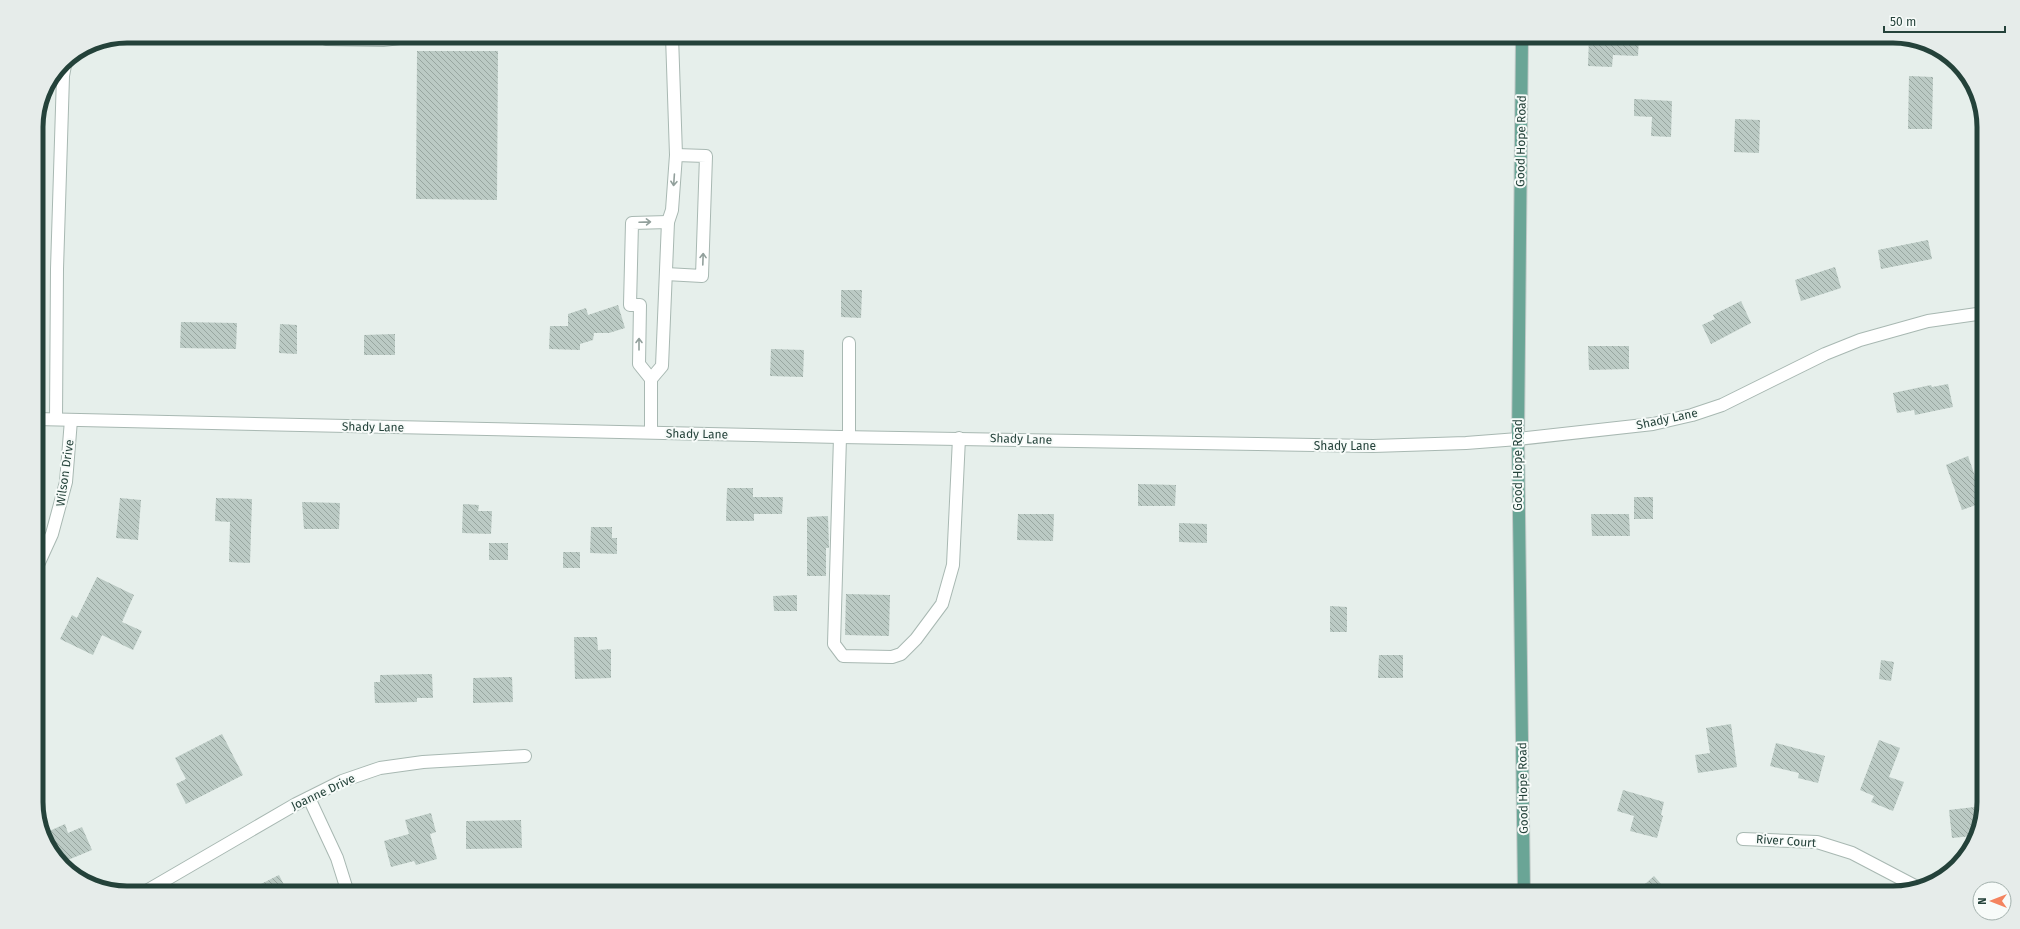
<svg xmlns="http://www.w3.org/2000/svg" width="2020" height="929" viewBox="0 0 2020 929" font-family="'Fira Sans',sans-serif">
<defs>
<pattern id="building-back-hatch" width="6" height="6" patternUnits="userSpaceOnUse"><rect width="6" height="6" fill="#bbcac4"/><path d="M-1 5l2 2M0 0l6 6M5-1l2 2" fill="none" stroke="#98a6a0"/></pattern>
</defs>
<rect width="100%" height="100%" fill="#e6efeb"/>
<g fill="url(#building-back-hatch)">
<path d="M1589,36L1639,37L1638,56L1613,55L1612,67L1588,66Z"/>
<path d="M417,51H498L497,200L416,199Z"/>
<path d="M1909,76L1933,77L1932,129H1908Z"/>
<path d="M1634,99L1672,101L1671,137L1651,136L1652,117L1634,116Z"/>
<path d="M1735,119L1760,120L1759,153L1734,152Z"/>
<path d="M1928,240L1932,259L1881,269L1878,250Z"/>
<path d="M1835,267L1841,288L1801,301L1795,280Z"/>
<path d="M841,290H862L861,318L841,317Z"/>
<path d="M1741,301L1751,323L1711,344L1702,325L1715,319L1713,315Z"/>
<path d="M618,305L625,328L609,333H594L593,340L580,344V350L549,349L550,326H568V314L586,308L588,315Z"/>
<path d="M181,322L237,323L236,349L180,348Z"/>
<path d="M280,324L297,325V354L279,353Z"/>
<path d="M395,334V355H364V335Z"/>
<path d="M1588,346H1629V369L1589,370Z"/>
<path d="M771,349L804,350L803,377L770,376Z"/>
<path d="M1948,384L1953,407L1915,415L1914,410L1897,413L1893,393L1931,385L1932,387Z"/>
<path d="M1968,456L1984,502L1962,510L1946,465Z"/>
<path d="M1138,484L1176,485L1175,506H1138Z"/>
<path d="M727,488H753V497H783L782,514H754V521H726Z"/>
<rect x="1634" y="497" width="19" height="22"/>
<path d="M120,498L141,500L138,540L116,538Z"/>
<path d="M216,498L252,499L250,563L229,562L230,522L215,521Z"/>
<path d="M302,502L340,503L339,529H304Z"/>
<path d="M463,504L479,505L478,511H492L491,534L462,533Z"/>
<path d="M1018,514H1054L1053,541L1017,540Z"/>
<path d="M1591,514H1629L1630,536H1592Z"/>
<path d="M828,516L829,548H826V576H807V517Z"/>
<path d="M1179,523L1207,524V543L1179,542Z"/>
<path d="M591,527H612V538H617V554L590,553Z"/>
<rect x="489" y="543" width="19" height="17"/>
<rect x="563" y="552" width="17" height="16"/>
<path d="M97,577L134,595L122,622L142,631L133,650L102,635L93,655L60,639L72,615L77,618Z"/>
<path d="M846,594L890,595L889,636L845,635Z"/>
<path d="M797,595V611H774L773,596Z"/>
<path d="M1330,606L1347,607V632H1330Z"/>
<path d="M574,637H597L598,650L611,649V678L575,679Z"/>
<path d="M1379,655H1403V678H1378Z"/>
<path d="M1881,660L1894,662L1891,681L1879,679Z"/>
<path d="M432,674L433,698H417V702L375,703L374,682H380V675Z"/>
<path d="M512,677L513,702L473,703V678Z"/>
<path d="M1731,724L1737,767L1698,773L1695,755L1710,753L1706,728Z"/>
<path d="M222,734L243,775L186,804L176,784L186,779L175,758Z"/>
<path d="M1879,740L1900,748L1889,777L1904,782L1893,811L1871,802L1874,796L1860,790Z"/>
<path d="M1776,743L1825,756L1818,783L1798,778L1799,773L1770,766Z"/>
<path d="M1623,790L1664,802L1661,815L1663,816L1657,838L1630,831L1634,816L1617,811Z"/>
<path d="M1983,806L1979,829L1971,830L1972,836L1952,838L1949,810Z"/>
<path d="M431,813L436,832L430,834L437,859L416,865L414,861L391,867L384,841L409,834L405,820Z"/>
<path d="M521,820L522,848L466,849V821Z"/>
<path d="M65,824L68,833L82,827L92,850L63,862L52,853L45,833Z"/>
<path d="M279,875L288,893H243Z"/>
<path d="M1654,876L1669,893H1635Z"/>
</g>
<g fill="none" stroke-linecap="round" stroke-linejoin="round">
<g stroke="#a8b8b2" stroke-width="14">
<g id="minor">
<path d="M672,36L676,155"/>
<path d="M326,39L383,40L417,36"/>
<path d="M666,274L702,276L706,156L676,155L672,210L668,222"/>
<path d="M849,343V437"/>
<path d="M651,379L662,366L668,222L632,223L630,305H640L639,364L651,379V432"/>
<path d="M36,419L840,437L1373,446L1466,443L1518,439L1653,424L1692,415L1722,405L1825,354L1860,340L1928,321L1984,313"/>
<path d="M56,419L57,269L63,76L66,60"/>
<path d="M840,437L834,644L843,656L892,657L901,654L916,639L942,604L953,565L959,438"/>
<path d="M36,569L52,534L66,482L71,420"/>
<path d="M309,798L337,858L348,893"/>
<path d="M1743,839L1817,842L1852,853L1915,886"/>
<path d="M143,893L296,804L342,781L380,768L423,762L525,756"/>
</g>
</g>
<g stroke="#c2cac8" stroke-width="14">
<path id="major" d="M1522,36L1518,439L1524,893"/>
</g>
<use href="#minor" stroke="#fff" stroke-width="12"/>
<use href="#major" stroke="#6aa596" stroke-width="12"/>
</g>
<defs><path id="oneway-shaft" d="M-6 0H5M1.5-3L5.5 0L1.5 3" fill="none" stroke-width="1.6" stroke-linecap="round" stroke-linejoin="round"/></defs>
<g stroke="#92a09c">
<use href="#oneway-shaft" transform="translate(674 180) rotate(94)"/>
<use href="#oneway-shaft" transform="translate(645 222) rotate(-2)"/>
<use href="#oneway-shaft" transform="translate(703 259) rotate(-88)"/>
<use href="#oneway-shaft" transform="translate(639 344) rotate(-90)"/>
</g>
<g text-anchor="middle" stroke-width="4" stroke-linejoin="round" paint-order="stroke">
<g font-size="12" fill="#24423a" stroke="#f7fbf9">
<text transform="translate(1521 141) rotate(-89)" y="4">Good Hope Road</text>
<text transform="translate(1667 419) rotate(-12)" y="4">Shady Lane</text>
<text transform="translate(373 427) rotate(1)" y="4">Shady Lane</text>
<text transform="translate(697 434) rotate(1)" y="4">Shady Lane</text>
<text transform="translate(1021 439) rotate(2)" y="4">Shady Lane</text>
<text x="1345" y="450">Shady Lane</text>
<text transform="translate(1518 465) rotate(-90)" y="4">Good Hope Road</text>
<text transform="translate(65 473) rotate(-82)" y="4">Wilson Drive</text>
<text transform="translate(1523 788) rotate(-91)" y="4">Good Hope Road</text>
<text transform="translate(323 792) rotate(-25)" y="4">Joanne Drive</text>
<text transform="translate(1786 841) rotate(4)" y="4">River Court</text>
</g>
</g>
<path d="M0 0H2020V929H0ZM127 43H1893A84 84 0 0 1 1977 127V802A84 84 0 0 1 1893 886H127A84 84 0 0 1 43 802V127A84 84 0 0 1 127 43Z" fill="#e6ecea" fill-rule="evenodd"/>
<path fill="none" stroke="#24423a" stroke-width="5" d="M127 43H1893A84 84 0 0 1 1977 127V802A84 84 0 0 1 1893 886H127A84 84 0 0 1 43 802V127A84 84 0 0 1 127 43Z"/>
<g transform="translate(1992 901) rotate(270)"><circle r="19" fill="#f7fbf9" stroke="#a3b1ad"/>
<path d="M0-3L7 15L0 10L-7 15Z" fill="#f4845f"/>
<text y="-6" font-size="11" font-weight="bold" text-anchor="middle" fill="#24423a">N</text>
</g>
<path d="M1884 26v6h121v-6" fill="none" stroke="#24423a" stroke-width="2"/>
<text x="1890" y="26" font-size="12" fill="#24423a" stroke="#f7fbf9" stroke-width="3" paint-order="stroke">50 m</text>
</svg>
